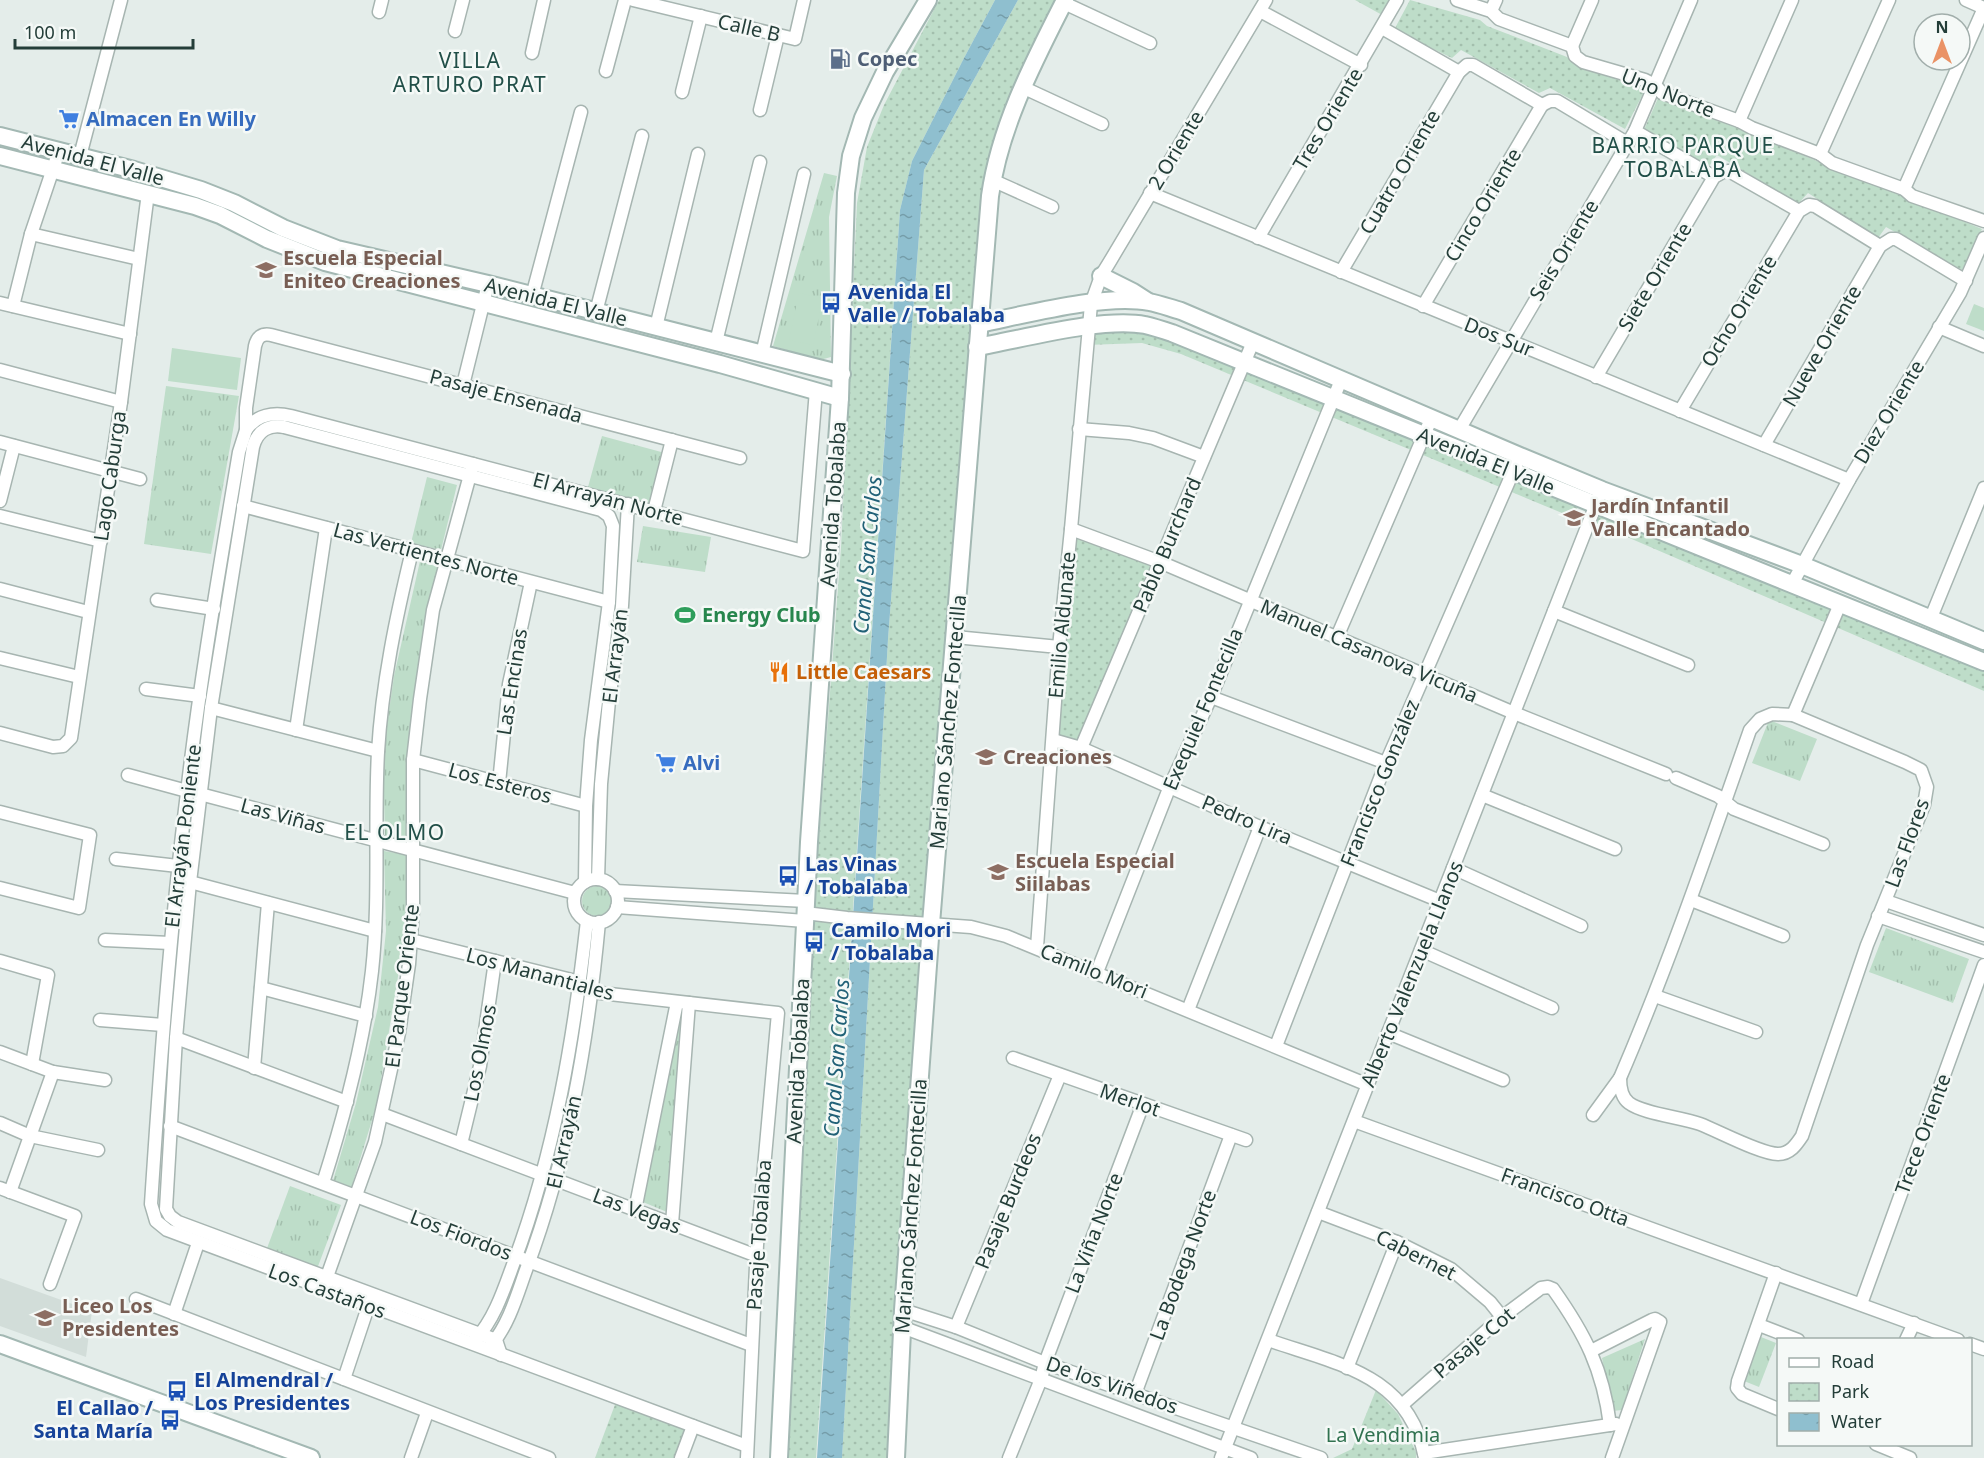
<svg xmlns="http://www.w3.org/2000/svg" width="1984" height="1458" viewBox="0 0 1984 1458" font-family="'Noto Sans',sans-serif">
<defs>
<pattern id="grass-tufts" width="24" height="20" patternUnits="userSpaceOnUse" patternTransform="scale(1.5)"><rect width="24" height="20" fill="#beddc9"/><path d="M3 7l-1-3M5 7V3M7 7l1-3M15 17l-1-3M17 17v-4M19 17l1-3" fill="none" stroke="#a3bfad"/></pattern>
<pattern id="park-dots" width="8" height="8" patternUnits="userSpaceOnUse" patternTransform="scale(1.5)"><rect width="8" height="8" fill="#beddc9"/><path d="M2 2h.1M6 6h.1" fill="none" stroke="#a3bfad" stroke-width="1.8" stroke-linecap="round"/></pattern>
<pattern id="water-ripples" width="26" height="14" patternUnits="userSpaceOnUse" patternTransform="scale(1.5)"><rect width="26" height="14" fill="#8fbfcf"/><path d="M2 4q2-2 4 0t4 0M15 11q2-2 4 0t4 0" fill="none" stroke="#759da9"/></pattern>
</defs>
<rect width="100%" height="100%" fill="#e4edea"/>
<path fill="#d2ddd9" d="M0,1278L92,1311L86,1357L0,1326Z"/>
<g fill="url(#grass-tufts)">
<path d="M824,173L837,176L829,217L831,357L820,360L773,346Z"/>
<path d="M166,386L239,396L211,554L144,544Z"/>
<path d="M602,436L665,453L651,504L588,487Z"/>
<path d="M427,477L457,485L441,550L411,543Z"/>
<path d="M643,526L711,537L705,572L637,562Z"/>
<path d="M420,561L438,567L418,665L407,757L406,840L385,838L383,753L394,676Z"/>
<path d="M1769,720L1817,739L1800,781L1752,763Z"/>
<path d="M384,851L408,855L404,940L377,1104L350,1192L332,1184L356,1103L378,1007L386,931Z"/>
<circle cx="597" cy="901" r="15"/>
<path d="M1886,928L1969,959L1953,1003L1869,972Z"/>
<path d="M682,1009L667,1212L643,1202Z"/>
<path d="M290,1186L341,1205L317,1269L266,1251Z"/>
<path d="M1761,1337L1776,1343L1759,1387L1744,1381Z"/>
<path d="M1645,1339L1622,1410L1613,1411L1602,1358Z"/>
</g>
<g fill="url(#park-dots)">
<path d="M939,0H995L964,58L912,161L900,210L816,1458H786L806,1008L841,548L857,203L867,147L884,105Z"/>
<path d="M1018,0H1056L989,162L892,1458H842L888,639L924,170Z"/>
<path d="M1355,0H1392L1384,16Z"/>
<path d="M1410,0L1480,20L1487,26L1567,57L1574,64L1646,88L1625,129L1550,88L1539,93L1461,50L1452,58L1394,30Z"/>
<path d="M1659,96L1982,229L1962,270L1886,227L1878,238L1808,193L1798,204L1717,155L1707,169L1643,132Z"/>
<path d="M1144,325L1580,500L1574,518L1181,354L1142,343L1086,345L1088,326Z"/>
<path d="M1596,505L1984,667V691L1590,521Z"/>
<path d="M1071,529L1160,562L1081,748L1053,740Z"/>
<path d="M1376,1390L1398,1414L1416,1452V1458H1333L1352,1449Z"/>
<path d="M616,1402L686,1428L674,1458H595Z"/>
</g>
<g fill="#beddc9">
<path d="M799,293L823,298L813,345L789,340Z"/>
<path d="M1974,304L1984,308V331L1966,324Z"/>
<path d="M172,348L241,358L237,390L168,381Z"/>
</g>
<path fill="url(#water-ripples)" d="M995,0H1018L924,170L888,639L842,1458H817L900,210L912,161L964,58Z"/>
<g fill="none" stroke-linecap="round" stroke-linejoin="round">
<g stroke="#a7b5b1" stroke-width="15">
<g id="street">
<path d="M633,0L795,39L804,0"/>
<path d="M1457,0L1491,11L1499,19L1572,46"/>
<path d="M1966,0L1984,8"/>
<path d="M1064,3L1150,43"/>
<path d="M1260,11L1361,65"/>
<path d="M1491,11L1496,0"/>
<path d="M379,12L382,0"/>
<path d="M1382,28L1459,72"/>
<path d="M455,31L463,0"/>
<path d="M1572,46L1575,56L1583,62L1645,80L1655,85L1662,93L1739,121L1752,128L1820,154L1832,163L1904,189L1912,196L1984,221"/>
<path d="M1572,46L1592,0"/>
<path d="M532,53L544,0"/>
<path d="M606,71L625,0"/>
<path d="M1022,87L1102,124"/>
<path d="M682,92L701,16"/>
<path d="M1542,105L1550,101H1557L1627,143"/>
<path d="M760,110L778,35"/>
<path d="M1739,121L1792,0"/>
<path d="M1635,131L1714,177"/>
<path d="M1820,154L1889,0"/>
<path d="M80,156L121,0"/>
<path d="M992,180L1052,207"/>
<path d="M1904,189L1984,8"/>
<path d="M1150,193L1849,480"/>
<path d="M31,234L139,259"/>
<path d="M1258,238L1397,0"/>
<path d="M1341,272L1459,72L1467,65H1473L1542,105"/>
<path d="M532,296L581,112"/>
<path d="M0,303L130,334"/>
<path d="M13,306L31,234L59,151"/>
<path d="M1423,306L1542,105"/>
<path d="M596,312L642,136"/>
<path d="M656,327L698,154"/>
<path d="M1939,327L1984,346"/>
<path d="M716,342L760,162"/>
<path d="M762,354L804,174"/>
<path d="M0,370L121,402"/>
<path d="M1596,377L1714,177L1723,172L1729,171L1799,211"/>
<path d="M463,385L488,284"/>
<path d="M1680,411L1799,211L1809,205L1815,206L1880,246"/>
<path d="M1079,429L1129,433L1153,438L1204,457"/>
<path d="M246,430C256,415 273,412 291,416L803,551L816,390"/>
<path d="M1459,430L1635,131L1691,0"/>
<path d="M0,442L140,479"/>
<path d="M1764,445L1880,246L1891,239H1896L1966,281"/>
<path d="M740,458L271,335C262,333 257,337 255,346L246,408V430L239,452C220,566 200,679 187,793C170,930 160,1067 151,1204L156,1221L167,1230L747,1446"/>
<path d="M0,501L14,446"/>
<path d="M243,506L609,602"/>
<path d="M654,511L672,440"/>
<path d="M0,516L101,541"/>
<path d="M1071,529L1160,562L1514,713L1666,774"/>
<path d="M1792,584L1849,480L1960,293L1984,238"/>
<path d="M0,589L88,612"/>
<path d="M157,600L214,609"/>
<path d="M1554,611L1688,665"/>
<path d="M1930,620L1984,488"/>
<path d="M955,637L1059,647"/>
<path d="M1337,637L1431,419"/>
<path d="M0,658L79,677"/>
<path d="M146,689L200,696"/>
<path d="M1211,697L1386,763"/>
<path d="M211,708L378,751"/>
<path d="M1772,714L1793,715L1905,762L1921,770L1927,787L1924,805L1867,945L1802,1136C1796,1145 1790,1154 1778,1154C1761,1154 1718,1131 1700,1124C1681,1117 1644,1114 1629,1103C1621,1097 1620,1087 1620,1078C1669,964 1709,847 1750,730L1760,719Z"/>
<path d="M1793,715L1840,604"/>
<path d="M296,730L326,528"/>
<path d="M0,733L53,747L63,746L71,738L121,402L148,193"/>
<path d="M1053,740L1081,748L1260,827L1440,901"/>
<path d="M1081,748L1253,342"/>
<path d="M413,760L586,806"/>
<path d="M128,775L187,791"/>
<path d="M1676,778L1718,796L1734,809L1823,844"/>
<path d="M499,783L509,684L531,582"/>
<path d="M200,794L575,893"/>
<path d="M1482,795L1615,849"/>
<path d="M0,812L90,835L79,908L0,888"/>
<path d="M116,859L178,866"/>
<path d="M1453,868L1581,926"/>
<path d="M598,879L601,784L609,701L622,606L628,504"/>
<circle cx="596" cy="901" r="22"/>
<path d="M190,882L375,931"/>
<path d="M615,891L806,901"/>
<path d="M1691,900L1783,936"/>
<path d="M1886,901L1984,935"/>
<path d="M617,907L805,921"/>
<path d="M805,913L847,918L971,927L1006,936L1368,1085"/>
<path d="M1878,916L1984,952"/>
<path d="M105,940L170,943"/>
<path d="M411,940L580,982L592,992L778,1013L757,1245L747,1458"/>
<path d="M1037,947L1059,647L1071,529L1091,304L1101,276L1109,263L1266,0"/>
<path d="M1421,950L1552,1008"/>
<path d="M0,961L48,975L32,1064"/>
<path d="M1097,972L1170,786L1211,697L1341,380"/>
<path d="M261,988L366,1016"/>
<path d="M1655,996L1756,1032"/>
<path d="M1188,1010L1260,827"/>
<path d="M100,1020L163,1025"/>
<path d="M1388,1033L1503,1080"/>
<path d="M176,1038L347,1102"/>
<path d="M1276,1046L1386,763L1516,465"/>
<path d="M0,1052L53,1072L105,1080"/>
<path d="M1013,1058L1246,1140"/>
<path d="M254,1068L268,903"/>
<path d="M382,1114L757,1256"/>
<path d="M1593,1115L1620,1078"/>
<path d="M1354,1121L1958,1340"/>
<path d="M0,1123L30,1136L98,1150"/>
<path d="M170,1126L751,1345"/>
<path d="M461,1144L480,1066L495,961"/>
<path d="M323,1183C345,1114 364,1043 372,971C380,898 374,825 378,752C382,684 396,617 412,551"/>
<path d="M0,1188L75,1216L50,1284"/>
<path d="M10,1192L53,1072"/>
<path d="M635,1210L677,1002"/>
<path d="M1318,1212L1397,1242L1451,1269L1490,1302L1502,1317"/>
<path d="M672,1224L689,1003"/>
<path d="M1776,1273L1738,1381L1737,1388L1742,1394L1778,1409"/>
<path d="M324,1285L375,1142L399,1033L409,964L413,910V760L420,699L433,610L473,464"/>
<path d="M136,1299L549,1458"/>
<path d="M1861,1304L1984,965"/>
<path d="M903,1310L956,1327L1045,1363L1321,1458"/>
<path d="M174,1314L198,1243"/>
<path d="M1759,1325L1798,1340"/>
<path d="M902,1327L1251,1458"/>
<path d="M956,1327L1060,1075"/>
<path d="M476,1339C495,1318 504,1289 514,1262C555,1152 574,1037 587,921"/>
<path d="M1268,1340C1337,1364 1409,1374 1425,1458"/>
<path d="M1906,1340L1914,1323"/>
<path d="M492,1344C509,1324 517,1295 526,1270C568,1158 588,1041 599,922"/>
<path d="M1970,1344L1984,1349"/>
<path d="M1591,1351L1652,1320L1655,1319L1660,1322L1612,1458"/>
<path d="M501,1355L496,1340L178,1222L170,1216L166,1209L176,1038L190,882L211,708L253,447C257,431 269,424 284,427L601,510L609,516L613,526L609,602L591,740L586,806L585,882"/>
<path d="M1347,1368L1397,1242"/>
<path d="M344,1379L371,1298"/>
<path d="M1135,1394L1231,1135"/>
<path d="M1403,1404L1502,1317L1541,1288L1548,1287L1553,1289C1585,1334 1603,1369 1610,1425"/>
<path d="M1876,1444L1910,1458"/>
<path d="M1424,1453L1616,1424"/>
<path d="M411,1458L427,1413"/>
<path d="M681,1458L693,1426"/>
<path d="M1009,1458L1041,1379L1045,1363L1143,1104"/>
<path d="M1221,1458L1598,499"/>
</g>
</g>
<g stroke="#a3b8b3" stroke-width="20">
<g id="secondary">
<path d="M0,136L134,170L201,190L234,203L283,228L337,249L488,284L842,374"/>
<path d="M0,156L195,206L220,215L267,239L325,262L720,364L840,398"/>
<path d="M1101,276L1133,292L1147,301"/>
<path d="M979,324C1024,315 1106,293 1149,302C1160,304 1170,308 1181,311L1520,456L1602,490L1802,565L1984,641"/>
<path d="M977,347C1023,339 1101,317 1145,325C1154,327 1163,330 1172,333L1984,662"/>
<path d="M0,1344L311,1458"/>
<path d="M779,1458L809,842L840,398L846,193L851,156L863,118L885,72L928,0"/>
<path d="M896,1458L903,1310L931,924L990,196C1000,126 1033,63 1065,0"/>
</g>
</g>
<use href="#street" stroke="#fff" stroke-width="12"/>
<use href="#secondary" stroke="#fff" stroke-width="16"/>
</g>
<defs>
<g id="fuel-bare" transform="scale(1.62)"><path d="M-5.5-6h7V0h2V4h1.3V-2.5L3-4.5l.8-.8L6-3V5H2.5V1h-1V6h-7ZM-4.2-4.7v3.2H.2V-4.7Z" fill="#5c6f8a" stroke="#f5f9f7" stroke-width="2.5" paint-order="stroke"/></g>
<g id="supermarket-bare" transform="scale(1.62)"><path d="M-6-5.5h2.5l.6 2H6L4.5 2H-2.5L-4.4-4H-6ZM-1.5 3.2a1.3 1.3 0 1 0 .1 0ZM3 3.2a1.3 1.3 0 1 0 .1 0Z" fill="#3f7fe0" stroke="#f5f9f7" stroke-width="2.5" paint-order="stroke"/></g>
<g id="school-bare" transform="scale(1.62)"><path d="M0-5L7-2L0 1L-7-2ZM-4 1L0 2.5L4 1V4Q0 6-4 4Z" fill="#8d6e63" stroke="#f5f9f7" stroke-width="2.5" paint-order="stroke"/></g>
<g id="bus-bare" transform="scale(1.62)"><path d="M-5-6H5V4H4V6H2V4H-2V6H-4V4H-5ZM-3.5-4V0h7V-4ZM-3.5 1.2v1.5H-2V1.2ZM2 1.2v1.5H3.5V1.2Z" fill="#1a4fb4" stroke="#f5f9f7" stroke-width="2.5" paint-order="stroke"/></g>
<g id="stadium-bare" transform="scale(1.62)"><path d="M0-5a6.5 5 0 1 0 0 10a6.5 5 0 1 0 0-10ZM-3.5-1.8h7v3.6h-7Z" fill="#2e9e5b" stroke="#f5f9f7" stroke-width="2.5" paint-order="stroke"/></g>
<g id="restaurant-bare" transform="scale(1.62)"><path d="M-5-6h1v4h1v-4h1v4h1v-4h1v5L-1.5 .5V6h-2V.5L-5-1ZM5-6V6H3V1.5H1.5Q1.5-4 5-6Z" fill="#e8710a" stroke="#f5f9f7" stroke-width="2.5" paint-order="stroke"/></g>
</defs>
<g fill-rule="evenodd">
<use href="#fuel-bare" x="840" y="59"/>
<use href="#supermarket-bare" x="69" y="119"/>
<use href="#school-bare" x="266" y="270"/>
<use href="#bus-bare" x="831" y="303"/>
<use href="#school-bare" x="1574" y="518"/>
<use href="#stadium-bare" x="685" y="615"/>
<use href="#restaurant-bare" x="779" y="672"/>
<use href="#school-bare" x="986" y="757"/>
<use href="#supermarket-bare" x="666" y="763"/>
<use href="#school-bare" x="998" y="872"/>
<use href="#bus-bare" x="788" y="876"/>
<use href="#bus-bare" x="814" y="942"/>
<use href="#school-bare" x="45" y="1318"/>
<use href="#bus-bare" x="177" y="1391"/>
<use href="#bus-bare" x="170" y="1420"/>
</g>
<g text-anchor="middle" stroke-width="5" stroke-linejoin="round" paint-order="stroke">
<g font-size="20" fill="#243e39" stroke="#f5f9f7">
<text transform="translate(749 28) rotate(13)" y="7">Calle B</text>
<text transform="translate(1668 93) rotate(22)" y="7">Uno Norte</text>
<text transform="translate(1328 119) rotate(-59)" y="7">Tres Oriente</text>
<text transform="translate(1176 150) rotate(-59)" y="7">2 Oriente</text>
<text transform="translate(93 160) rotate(15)" y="7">Avenida El Valle</text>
<text transform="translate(1400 172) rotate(-60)" y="7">Cuatro Oriente</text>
<text transform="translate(1483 205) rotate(-59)" y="7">Cinco Oriente</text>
<text transform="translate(1564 250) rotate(-59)" y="7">Seis Oriente</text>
<text transform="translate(1655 277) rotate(-59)" y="7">Siete Oriente</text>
<text transform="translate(556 302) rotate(14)" y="7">Avenida El Valle</text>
<text transform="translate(1739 311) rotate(-59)" y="7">Ocho Oriente</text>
<text transform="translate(1499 337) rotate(22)" y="7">Dos Sur</text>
<text transform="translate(1822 346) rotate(-60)" y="7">Nueve Oriente</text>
<text transform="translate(506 396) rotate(15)" y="7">Pasaje Ensenada</text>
<text transform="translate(1889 412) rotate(-59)" y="7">Diez Oriente</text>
<text transform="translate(1486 461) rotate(22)" y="7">Avenida El Valle</text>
<text transform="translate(110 476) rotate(-82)" y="7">Lago Caburga</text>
<text transform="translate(608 499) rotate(15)" y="7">El Arrayán Norte</text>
<text transform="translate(833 504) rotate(-86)" y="7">Avenida Tobalaba</text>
<text transform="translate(1167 545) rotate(-67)" y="7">Pablo Burchard</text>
<text transform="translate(426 554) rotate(15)" y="7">Las Vertientes Norte</text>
<text transform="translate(1062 625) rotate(-85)" y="7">Emilio Aldunate</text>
<text transform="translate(1369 651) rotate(23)" y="7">Manuel Casanova Vicuña</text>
<text transform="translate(615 656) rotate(-83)" y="7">El Arrayán</text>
<text transform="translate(512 682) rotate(-81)" y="7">Las Encinas</text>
<text transform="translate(1203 709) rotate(-67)" y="7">Exequiel Fontecilla</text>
<text transform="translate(948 722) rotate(-85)" y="7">Mariano Sánchez Fontecilla</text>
<text transform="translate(500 783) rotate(15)" y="7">Los Esteros</text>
<text transform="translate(1380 783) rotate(-68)" y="7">Francisco González</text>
<text transform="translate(283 816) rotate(15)" y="7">Las Viñas</text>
<text transform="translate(1247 820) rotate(23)" y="7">Pedro Lira</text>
<text transform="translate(183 836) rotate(-83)" y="7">El Arrayán Poniente</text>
<text transform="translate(1907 843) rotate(-70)" y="7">Las Flores</text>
<text transform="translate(1094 971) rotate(22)" y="7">Camilo Mori</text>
<text transform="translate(540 974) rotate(15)" y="7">Los Manantiales</text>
<text transform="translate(1412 974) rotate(-68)" y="7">Alberto Valenzuela Llanos</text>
<text transform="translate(402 986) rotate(-83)" y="7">El Parque Oriente</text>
<text transform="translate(480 1053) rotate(-79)" y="7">Los Olmos</text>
<text transform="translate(798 1061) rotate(-87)" y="7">Avenida Tobalaba</text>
<text transform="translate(1130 1100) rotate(19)" y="7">Merlot</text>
<text transform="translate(1923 1134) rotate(-70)" y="7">Trece Oriente</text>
<text transform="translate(564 1142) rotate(-77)" y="7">El Arrayán</text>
<text transform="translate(1565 1197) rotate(20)" y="7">Francisco Otta</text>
<text transform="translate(1008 1201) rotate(-68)" y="7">Pasaje Burdeos</text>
<text transform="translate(911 1206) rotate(-86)" y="7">Mariano Sánchez Fontecilla</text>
<text transform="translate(637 1211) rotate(21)" y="7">Las Vegas</text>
<text transform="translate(1094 1233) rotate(-69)" y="7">La Viña Norte</text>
<text transform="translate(461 1235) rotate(21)" y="7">Los Fiordos</text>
<text transform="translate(759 1235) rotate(-86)" y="7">Pasaje Tobalaba</text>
<text transform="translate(1416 1255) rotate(27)" y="7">Cabernet</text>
<text transform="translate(1183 1265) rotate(-70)" y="7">La Bodega Norte</text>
<text transform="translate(327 1291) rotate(20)" y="7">Los Castaños</text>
<text transform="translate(1474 1343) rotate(-40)" y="7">Pasaje Cot</text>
<text transform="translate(1112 1385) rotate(19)" y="7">De los Viñedos</text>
</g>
<g font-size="20" font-weight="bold" fill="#4e5e75" stroke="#f5f9f7" text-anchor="start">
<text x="857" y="66">Copec</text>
</g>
<g font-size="20" font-weight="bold" fill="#366cbe" stroke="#f5f9f7" text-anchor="start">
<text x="86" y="126">Almacen En Willy</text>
<text x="683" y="770">Alvi</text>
</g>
<g font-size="20" font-weight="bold" fill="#785e54" stroke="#f5f9f7" text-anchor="start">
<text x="283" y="265">Escuela Especial<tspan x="283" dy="23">Eniteo Creaciones</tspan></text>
<text x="1591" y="513">Jardín Infantil<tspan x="1591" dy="23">Valle Encantado</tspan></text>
<text x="1003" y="764">Creaciones</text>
<text x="1015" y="868">Escuela Especial<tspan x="1015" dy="23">Siilabas</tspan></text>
<text x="62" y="1313">Liceo Los<tspan x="62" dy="23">Presidentes</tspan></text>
</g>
<g font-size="20" font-weight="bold" fill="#164399" stroke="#f5f9f7" text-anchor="start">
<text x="848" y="299">Avenida El<tspan x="848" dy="23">Valle / Tobalaba</tspan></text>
<text x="805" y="871">Las Vinas<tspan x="805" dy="23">/ Tobalaba</tspan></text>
<text x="831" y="937">Camilo Mori<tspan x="831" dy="23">/ Tobalaba</tspan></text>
<text x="194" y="1387">El Almendral /<tspan x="194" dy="23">Los Presidentes</tspan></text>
<text x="153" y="1415" text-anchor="end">El Callao /<tspan x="153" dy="23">Santa María</tspan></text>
</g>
<g font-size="20" font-weight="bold" fill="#27864d" stroke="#f5f9f7" text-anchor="start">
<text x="702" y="622">Energy Club</text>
</g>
<g font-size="20" font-weight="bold" fill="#c56008" stroke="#f5f9f7" text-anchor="start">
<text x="796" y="679">Little Caesars</text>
</g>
<g font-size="20" fill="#317250" stroke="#f5f9f7">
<text x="1383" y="1442">La Vendimia</text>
</g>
<g font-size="21" letter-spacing="1.5" fill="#214f48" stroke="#f5f9f7">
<text x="470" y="68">VILLA<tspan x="470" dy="24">ARTURO PRAT</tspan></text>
<text x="1683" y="153">BARRIO PARQUE<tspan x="1683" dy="24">TOBALABA</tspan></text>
<text x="395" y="840">EL OLMO</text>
</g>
<g font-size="21" font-style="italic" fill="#216177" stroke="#f5f9f7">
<text transform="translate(868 555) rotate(-85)" y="7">Canal San Carlos</text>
<text transform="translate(837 1058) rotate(-86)" y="7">Canal San Carlos</text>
</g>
</g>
<rect x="1777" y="1338" width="195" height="108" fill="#f5f9f7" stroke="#a1aeab" stroke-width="1.5"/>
<rect x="1789" y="1358" width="30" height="9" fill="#ffffff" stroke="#a1aeab" stroke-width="1.5"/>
<text x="1831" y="1368" font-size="18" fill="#243e39">Road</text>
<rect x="1789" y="1383" width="30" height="18" fill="url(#park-dots)" stroke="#a1aeab" stroke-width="1.5"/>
<text x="1831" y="1398" font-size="18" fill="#243e39">Park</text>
<rect x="1789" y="1413" width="30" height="18" fill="url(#water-ripples)" stroke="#a1aeab" stroke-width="1.5"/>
<text x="1831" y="1428" font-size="18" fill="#243e39">Water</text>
<g transform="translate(1942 42)"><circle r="28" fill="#f5f9f7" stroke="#a1aeab" stroke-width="1.5"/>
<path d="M0-4.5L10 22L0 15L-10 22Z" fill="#ea9265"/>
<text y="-9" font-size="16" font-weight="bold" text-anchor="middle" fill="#243e39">N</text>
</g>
<path d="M15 39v9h178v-9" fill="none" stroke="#243e39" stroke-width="3"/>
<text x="24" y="39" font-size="18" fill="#243e39" stroke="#f5f9f7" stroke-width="4.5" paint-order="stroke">100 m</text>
</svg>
